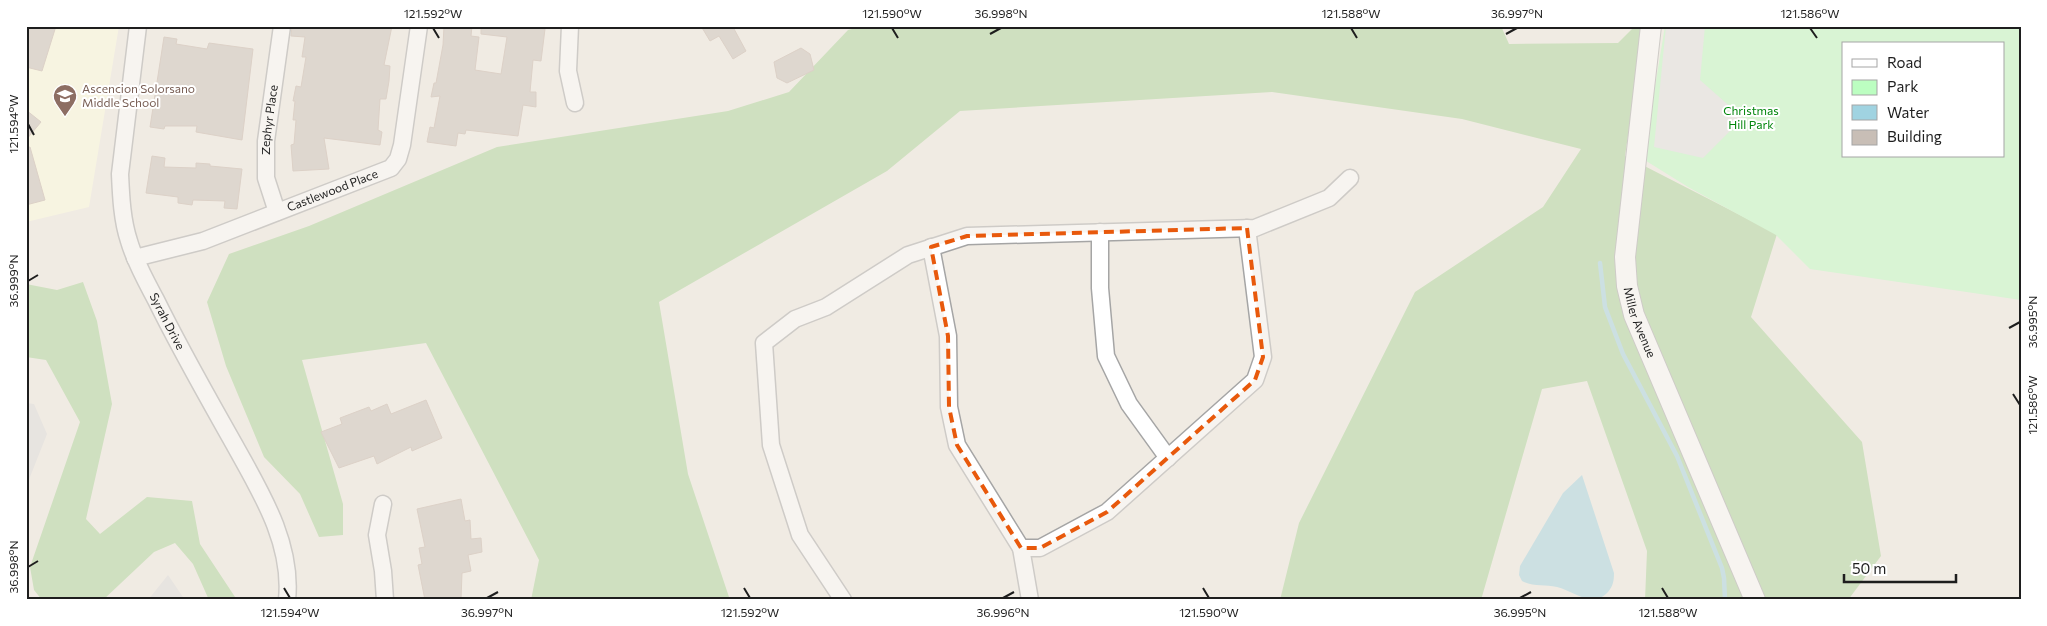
<svg xmlns="http://www.w3.org/2000/svg" width="2047" height="626" viewBox="0 0 2047 626" font-family="Commissioner,sans-serif">
<rect width="100%" height="100%" fill="#f0ebe3"/>
<g fill="#dcdbdb">
<path d="M26,403L34,404L47,434L30,477L26,491Z"/>
<path d="M168,575L185,600H148Z"/>
</g>
<path fill="#ffd" d="M26,26H119L89,207L26,222Z"/>
<g fill="#a7d394">
<path d="M864,26H1501L1509,44L1618,43L1635,26H1644L1625,156L1777,234L1751,317L1862,442L1881,556L1848,600H1645L1647,551L1587,381L1542,389L1481,600H1280L1299,523L1415,292L1543,207L1581,149L1462,119L1272,92L960,111L887,171L659,302L688,474L730,600H531L539,560L426,343L302,360L343,504V535L319,537L300,494L264,457L226,366L207,302L229,254L309,226L497,147L728,111L789,92L848,30Z"/>
<path d="M83,282L97,321L112,404L86,519L100,534L147,497L192,501L200,544L237,600H209L193,564L175,543L154,552L103,600H42L34,590L30,567L80,422L46,360L26,357V284L57,290Z"/>
</g>
<path fill="#bcfec1" fill-rule="evenodd" d="M1665,26H2021V300L1810,269L1776,235L1688,187L1643,159ZM1843,44H2003V156H1843Z"/>
<path fill="#e2e2e2" d="M1666,26H1705L1700,80L1743,118L1703,158L1654,147Z"/>
<path fill="#a0d3e1" d="M1582,475L1614,573C1614,581 1613,586 1608,592C1593,609 1573,591 1557,587C1545,584 1534,587 1522,581L1519,575L1520,566L1563,493Z"/>
<g fill="none" stroke-linecap="round" stroke-linejoin="round">
<path stroke="#a0d3e1" stroke-width="4.5" d="M1600,263L1605,307L1623,354L1677,456L1722,568L1724,578L1725,600"/>
</g>
<g fill="#c8beb6" stroke="#c3b1a4">
<path d="M26,26H56L42,71L26,67Z"/>
<path d="M292,26H392L384,65L390,66L389,81L386,99H380L378,130L382,132L380,145L324,138L329,169L293,171L291,145L294,144L296,120H293L295,101H293L296,86L301,87L306,57H302L305,37L291,36Z"/>
<path d="M444,26H472L471,36L479,37L475,70L501,74L507,37L481,34V26H539V28L545,29L541,61L533,60L530,92H536V107L523,105L518,136L466,130L465,134L458,133L456,146L427,142L430,127L434,128L440,96L431,97L434,83H436L443,45Z"/>
<path d="M701,26H735L733,27L746,51L733,59L719,36L710,41Z"/>
<path d="M164,37L177,39L176,44L207,49L209,43L253,49L242,140L196,132L197,126H165L164,129L150,127Z"/>
<path d="M801,48L810,54L814,70L787,83L777,78L774,62Z"/>
<path d="M26,110L41,122L26,140Z"/>
<path d="M30,147L45,200L26,205V148Z"/>
<path d="M152,156L165,158L164,167L196,168V163L210,164V166L242,169L237,209L224,208L225,201L193,200L192,205L178,203V197L146,193Z"/>
<path d="M426,400L442,438L412,451L411,447L377,464L374,456L339,468L321,432L342,424L340,418L369,407L371,411L387,404L391,414Z"/>
<path d="M461,499L465,521L470,520L471,539L481,538L482,552L468,555L471,571L462,573L461,600H425L418,565L422,564L419,548L425,547L417,509Z"/>
</g>
<g fill="none" stroke-linecap="round" stroke-linejoin="round">
<g stroke="#a5a5a5" stroke-width="19">
<g id="minor">
<path id="s1" d="M138,26L120,174C121,196 122,220 129,241C135,262 146,281 156,300C180,349 207,396 234,444C260,491 293,543 287,600"/>
<path d="M570,26L568,71L575,103"/>
<path id="s2" d="M277,212L266,178V141L282,26"/>
<path d="M1100,232V288L1106,356L1129,404L1168,458"/>
<path d="M931,247L948,336L949,407L957,445L1021,548H1040L1107,512L1255,380L1263,357L1247,228"/>
<path id="s3" d="M135,258L203,241L391,168L398,159L402,145L419,26"/>
<path d="M383,504L377,535L383,571L385,600"/>
<path d="M1021,548L1030,600"/>
<path d="M843,600L800,535L771,445L764,343L795,319L826,307L908,255L967,236L1255,228L1329,198L1350,178"/>
</g>
</g>
<g stroke="#a5a5a5" stroke-width="22">
<g id="tertiary">
<path id="s4" d="M1651,26L1625,257L1627,286L1634,315L1755,600"/>
</g>
</g>
<use href="#minor" stroke="#fff" stroke-width="16"/>
<use href="#tertiary" stroke="#fff" stroke-width="20"/>
</g>
<path d="M0 0H2047V626H0ZM1247,228L1263,357L1255,380L1107,512L1040,548H1021L957,445L949,407L948,336L931,247L967,236Z" fill="#f0ebe3" fill-opacity=".55" fill-rule="evenodd"/>
<path fill="none" stroke="#e8590c" stroke-width="4" stroke-dasharray="10 6" stroke-linejoin="round" d="M1247,228L1263,357L1255,380L1107,512L1040,548H1021L957,445L949,407L948,336L931,247L967,236Z"/>
<path fill="none" stroke="#1e1e1e" stroke-width="2" d="M433,28L439,38M892,28L898,38M1351,28L1357,38M1810,28L1817,38M990,34L1001,28M1506,34L1517,28M28,124L34,135M28,281L38,275M2009,328L2020,322M2013,394L2020,405M28,567L38,561M284,588L290,598M744,588L750,598M1203,588L1209,598M1662,588L1668,598M487,598L498,592M1003,598L1014,592M1520,598L1531,592"/>
<defs>
<g id="school-pin" transform="scale(1.25)"><path d="M0 17L-7.5 6A9.5 9.5 0 1 1 7.5 6Z" fill="#8d6e63" stroke="#fff"/><path d="M0-5L7-2L0 1L-7-2ZM-4 1L0 2.5L4 1V4Q0 6-4 4Z" fill="#fff"/></g>
</defs>
<g fill-rule="evenodd">
<use href="#school-pin" x="65" y="96"/>
</g>
<g text-anchor="middle" stroke-width="4" stroke-linejoin="round" paint-order="stroke">
<g font-size="12" fill="#785e54" stroke="#fff" text-anchor="start">
<text x="82" y="93">Ascencion Solorsano<tspan x="82" dy="14">Middle School</tspan></text>
</g>
<g font-size="12" fill="#02860c" stroke="#fff">
<text x="1751" y="115">Christmas<tspan x="1751" dy="14">Hill Park</tspan></text>
</g>
<g font-size="12" fill="#1e1e1e" stroke="#fff">
<text dy="4" stroke="none"><textPath href="#s2" startOffset="94">Zephyr Place</textPath></text>
<text dy="4" stroke="none"><textPath href="#s3" startOffset="209">Castlewood Place</textPath></text>
<text dy="4" stroke="none"><textPath href="#s1" startOffset="306">Syrah Drive</textPath></text>
<text dy="4" stroke="none"><textPath href="#s4" startOffset="300">Miller Avenue</textPath></text>
</g>
</g>
<rect width="2047" height="626" fill="none" stroke="#ffffff" stroke-width="55"/>
<rect x="1842" y="42" width="162" height="115" fill="#ffffff" stroke="#a5a5a5"/>
<rect x="1852" y="59" width="25" height="8" fill="#ffffff" stroke="#a5a5a5"/>
<text x="1887" y="68" font-size="15" fill="#1e1e1e">Road</text>
<rect x="1852" y="80" width="25" height="15" fill="#bcfec1" stroke="#a5a5a5"/>
<text x="1887" y="92" font-size="15" fill="#1e1e1e">Park</text>
<rect x="1852" y="105" width="25" height="15" fill="#a0d3e1" stroke="#a5a5a5"/>
<text x="1887" y="118" font-size="15" fill="#1e1e1e">Water</text>
<rect x="1852" y="130" width="25" height="15" fill="#c8beb6" stroke="#a5a5a5"/>
<text x="1887" y="142" font-size="15" fill="#1e1e1e">Building</text>
<path d="M1844 574v8h112v-8" fill="none" stroke="#1e1e1e" stroke-width="2.5"/>
<text x="1852" y="574" font-size="15" fill="#1e1e1e" stroke="#ffffff" stroke-width="4" paint-order="stroke">50 m</text>
<rect x="28" y="28" width="1992" height="570" fill="none" stroke="#1e1e1e" stroke-width="2"/>
<g font-size="12" text-anchor="middle" fill="#1e1e1e">
<text x="433" y="18">121.592°W</text>
<text x="892" y="18">121.590°W</text>
<text x="1001" y="18">36.998°N</text>
<text x="1351" y="18">121.588°W</text>
<text x="1517" y="18">36.997°N</text>
<text x="1810" y="18">121.586°W</text>
<text transform="translate(14 124) rotate(-90)" y="4">121.594°W</text>
<text transform="translate(14 281) rotate(-90)" y="4">36.999°N</text>
<text transform="translate(2033 322) rotate(-90)" y="4">36.995°N</text>
<text transform="translate(2033 405) rotate(-90)" y="4">121.586°W</text>
<text transform="translate(14 567) rotate(-90)" y="4">36.998°N</text>
<text x="290" y="617">121.594°W</text>
<text x="487" y="617">36.997°N</text>
<text x="750" y="617">121.592°W</text>
<text x="1003" y="617">36.996°N</text>
<text x="1209" y="617">121.590°W</text>
<text x="1520" y="617">36.995°N</text>
<text x="1668" y="617">121.588°W</text>
</g>
</svg>
